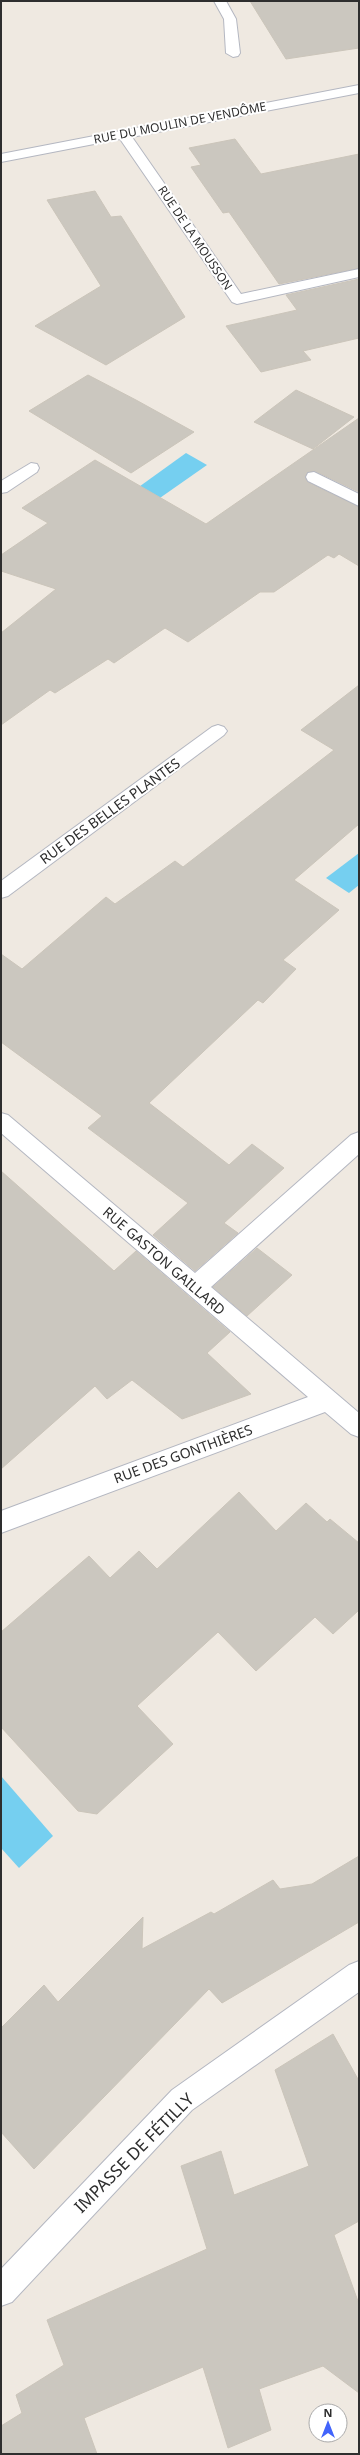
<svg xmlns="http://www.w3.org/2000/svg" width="360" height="2455" viewBox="0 0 360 2455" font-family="'Noto Sans',sans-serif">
<rect width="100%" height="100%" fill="#efe9e1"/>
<g fill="#75cff0">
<path d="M186,453L207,465L157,500L136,489Z"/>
<path d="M359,853V885L349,893L326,878Z"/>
<path d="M1,1776L53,1836L19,1868L1,1848Z"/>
</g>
<g fill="#cbc7bf" stroke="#cbc5ba">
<path d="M250,1H359V48L286,59Z"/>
<path d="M235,139L261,174L359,154V268L279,284L229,212L223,213L191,167L201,165L189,148Z"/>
<path d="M95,191L111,217L121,216L185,317L106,365L35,326L101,286L47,200Z"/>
<path d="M359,279V338L303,351L311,360L261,372L226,326L297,310L286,295Z"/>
<path d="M88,375L136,400L194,432L131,473L29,411Z"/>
<path d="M296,390L354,417L313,449L254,422Z"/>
<path d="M359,418V492L315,471L308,472L305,476L307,482L359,507V566L339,554L334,558L328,555L274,592H260L188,642L165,628L114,663L108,659L55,693L50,690L1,725V633L56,589L1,571V555L48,523L22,508L95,460L206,524Z"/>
<path d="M359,685V824L294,880L339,910L283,960L296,969L263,1003L258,1000L149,1103L229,1165L252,1144L284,1168L224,1223L238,1233L195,1271L153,1235L188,1203L88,1128L102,1116L1,1042V954L22,969L106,897L115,904L175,861L183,867L334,750L301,730Z"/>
<path d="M1,1171L114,1271L136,1251L230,1332L207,1353L251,1394L182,1419L132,1380L107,1399L95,1386L1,1469Z"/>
<path d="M257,1248L292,1275L247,1316L213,1287Z"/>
<path d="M239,1492L276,1531L306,1503L327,1522L330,1519L359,1543V1610L333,1634L315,1617L256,1671L218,1632L137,1706L173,1744L97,1814L78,1811L1,1727V1632L89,1556L110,1578L139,1551L157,1569Z"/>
<path d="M359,1856V1922L222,2003L209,1989L34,2169L1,2132V2028L44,1985L58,2002L143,1917L142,1949L211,1912L214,1914L273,1880L280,1889L312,1884Z"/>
<path d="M333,2034L359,2081V2221L334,2235L359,2304V2393L323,2366L259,2389L271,2430L228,2448L203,2367L84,2418L97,2454H1V2426L22,2413L16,2395L64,2365L47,2320L207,2249L181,2166L221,2151L234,2195L309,2166L275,2070Z"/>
</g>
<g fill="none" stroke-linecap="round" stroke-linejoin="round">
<g stroke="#b4b7c1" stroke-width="2">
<g id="minor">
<path d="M214,1H226L236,19L240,53L238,56L233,57L226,53L224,19Z"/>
<path d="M359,85V93L132,137L241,294L359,269V277L237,304L232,302L120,139L1,162V154Z"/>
<path d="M31,463L37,464L39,468L37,472L7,492L1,493V481Z"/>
<path d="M314,472L359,494V506L308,481L306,477L308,473Z"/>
<path d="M218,725L224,727L227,731L224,735L8,896L1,898V881L212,727Z"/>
<path d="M1,1113L8,1115L195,1273L351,1135L359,1132V1154L211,1287L359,1413V1437L351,1434L325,1412L1,1533V1511L308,1397L1,1133Z"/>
<path d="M359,1961V1992L192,2110L12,2302L1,2306V2269L172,2090L349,1965Z"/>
</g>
</g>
<use href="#minor" fill="#fff" fill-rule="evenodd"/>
</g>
<g text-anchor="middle" stroke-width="4" stroke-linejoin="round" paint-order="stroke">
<g font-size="12" fill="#2e2e2e" stroke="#fff">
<text transform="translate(180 123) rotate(-11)" y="4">RUE DU MOULIN DE VENDÔME</text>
<text transform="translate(195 238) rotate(56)" y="4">RUE DE LA MOUSSON</text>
</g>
<g font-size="14" fill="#2e2e2e" stroke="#fff">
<text transform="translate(110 811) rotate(-36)" y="5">RUE DES BELLES PLANTES</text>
<text transform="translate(164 1261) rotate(41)" y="5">RUE GASTON GAILLARD</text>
<text transform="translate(183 1454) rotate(-20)" y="5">RUE DES GONTHIÈRES</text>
</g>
<g font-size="17" fill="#2e2e2e" stroke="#fff">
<text transform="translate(134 2153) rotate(-45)" y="6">IMPASSE DE FÉTILLY</text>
</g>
</g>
<rect width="360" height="2455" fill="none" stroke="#2e2e2e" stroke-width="4"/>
<g transform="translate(328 2423)"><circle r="19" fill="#ffffff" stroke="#ababab"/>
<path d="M0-3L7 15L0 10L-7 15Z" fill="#4264fb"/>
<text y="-6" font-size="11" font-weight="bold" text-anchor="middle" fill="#2e2e2e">N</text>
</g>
</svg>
